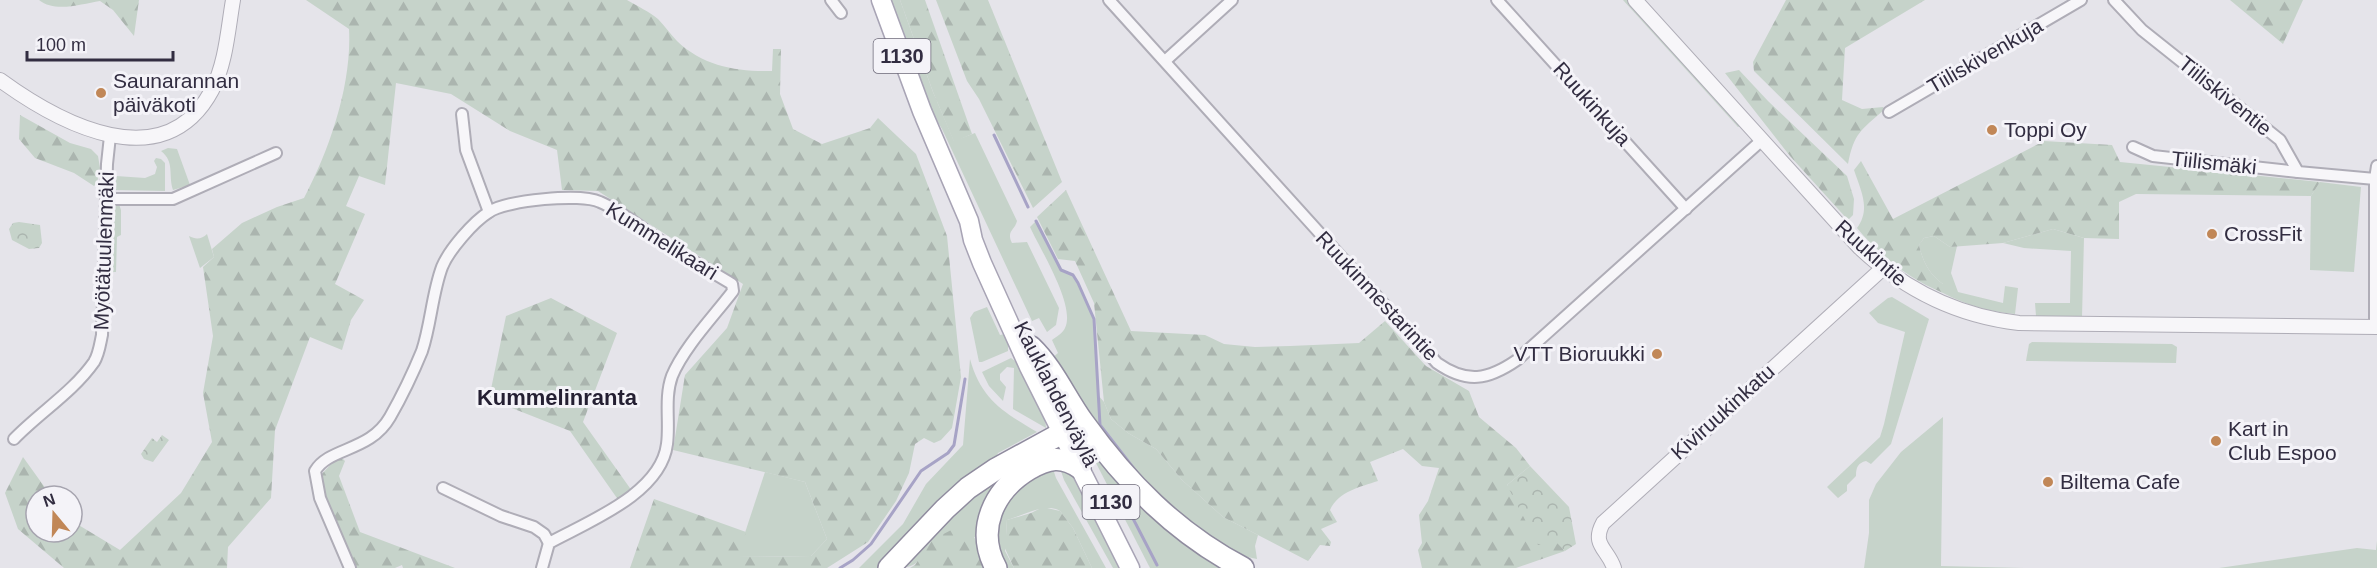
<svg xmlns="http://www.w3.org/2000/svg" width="2377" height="568" viewBox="0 0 2377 568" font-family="Helvetica,sans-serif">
<defs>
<pattern id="forest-firs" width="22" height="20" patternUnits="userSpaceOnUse" patternTransform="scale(1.5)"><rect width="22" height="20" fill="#c6d3ca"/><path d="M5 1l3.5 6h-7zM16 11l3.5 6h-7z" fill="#abb5af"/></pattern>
<pattern id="park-crowns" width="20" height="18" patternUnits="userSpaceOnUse" patternTransform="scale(1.5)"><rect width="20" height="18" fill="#c6d3ca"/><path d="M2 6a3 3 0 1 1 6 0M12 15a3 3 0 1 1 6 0" fill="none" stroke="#abb5af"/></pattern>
</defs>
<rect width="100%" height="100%" fill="#e5e4ea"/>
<g fill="#c6d3ca">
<path d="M887,0H900L933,92L954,141L975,133L1017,221C1015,230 1006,231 1012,243L1027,242L1059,308L1056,325L1047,332L1039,318L1032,321L942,129L922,96Z"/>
<path d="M1623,0H1630L1742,125L1738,127Z"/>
<path d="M168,148L177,149L190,185L173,190C168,174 175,162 161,151Z"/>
<path d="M156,158L161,159L165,163V191L115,190L116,176L145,178L155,174L157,167L154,161Z"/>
<path d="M2320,182L2361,187L2354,272L2310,270L2311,196Z"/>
<path d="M119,204L121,210V235L117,237L116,272H113V211L115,205Z"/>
<path d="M1036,221L1061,269L1073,275L1078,283L1094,319L1098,395L1104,402L1111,419L1128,433L1156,449L1182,480L1223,517L1258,535L1255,546L1257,559L1238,555L1203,535L1127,467L1051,359L1058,353L1052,340C1056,337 1063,333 1065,328C1076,306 1040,249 1030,227Z"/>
<path d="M2053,229L2084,238L2082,317L2036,316L2035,303H2070L2071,251L2024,248L2003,243Z"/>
<path d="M207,234L214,257L200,268L189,236C196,240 202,239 207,234Z"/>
<path d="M1934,236L1950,247L1957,246L1951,273L1958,292L2003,303L2005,286L2018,288L2015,314C1990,312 1966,305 1943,293V284C1929,274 1923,262 1919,245L1924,238Z"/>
<path d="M1892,297L1929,319L1891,444L1871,464L1866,461C1858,463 1856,467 1856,476L1847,485V491L1838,498L1827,487L1880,437L1884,424L1905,332L1878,323L1869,313L1888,298Z"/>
<path d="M987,307L1000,335L1005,334L1008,341V351L982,362H979L970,318L974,312Z"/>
<path d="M2032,342L2172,344L2177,347L2176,363L2026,361L2029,344Z"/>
<path d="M1011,358L1019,364L1045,416L1046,428L1013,409L1014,368L1007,367L1000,374V380L1006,387L1003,401L989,386L982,372Z"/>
<path d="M970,359C981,399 1003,412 1037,432L998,453L993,465L881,568H859L903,524L926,484L963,445Z"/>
<path d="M1943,417L1941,566L2024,568H1864L1869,533V500L1876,484L1901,452Z"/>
<path d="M1078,428L1231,568H1150Z"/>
<path d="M1059,465L1076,477L1126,568H1113L1064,480Z"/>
<path d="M1053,469L1056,478L1106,568H1092L1073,528L1060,511C1045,502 1023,516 1007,520L1005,551L1014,568H1004L997,553L996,517L1021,480Z"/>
<path d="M765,472L805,482L827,539L811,556L737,557Z"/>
<path d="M1010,476L986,568L978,550L975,537L932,540C919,559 920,568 896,568L989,480Z"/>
<path d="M2377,541V568H2219L2357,548L2376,550Z"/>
</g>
<g fill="url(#forest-firs)">
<path d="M39,0H139L134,36L113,10L100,1C81,4 55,13 39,0Z"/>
<path d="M306,0H627C637,6 650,12 658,19C665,26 670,34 677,41C703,66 737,72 772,71L773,49H781L780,94L793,129L822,144L870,128L878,118L916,154L947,236L961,377L952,428L941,440L934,443L924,438L915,444L909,473L896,501L868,542L827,568H630L654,499L746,532L738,557L811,556L827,539L805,482L673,450L685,375L727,328L743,284L598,191L562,190L557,150L510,131L451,94L396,83L385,185L359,176L346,206L365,214L335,284L364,300L351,320L342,350L310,337L275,430L271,498L228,547L227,568H64L18,529L5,493L23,457L51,496H36V532H72V521L120,550L181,493L212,442L203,393L213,336L203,267L214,257L212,249L242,223L277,207L304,198C330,149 352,84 349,29Z"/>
<path d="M900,0H925L972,134L954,142L933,92Z"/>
<path d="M936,0H988L1062,182L1033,208L979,99L967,81Z"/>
<path d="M1786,0H1925L1845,48L1842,100L1862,109L1883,107L1884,110C1861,130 1854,133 1848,164L1754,71L1753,62Z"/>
<path d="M2230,0H2303L2283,44Z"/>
<path d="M1739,70L1768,101L1847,176L1854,199L1853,215L1848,220L1790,156L1725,73Z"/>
<path d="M20,115L70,143L91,149L98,156L100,168L97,183L94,186L74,173L35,158L19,139Z"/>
<path d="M2044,141L2112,145L2120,162L2320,182L2311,196L2136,194L2119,202V239L2084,238L2053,229L2003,243L1950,247L1934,236L1924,238L1919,245C1923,262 1929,274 1943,284V293C1908,278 1882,258 1857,228C1871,209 1861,191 1854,170L1861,161L1893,219Z"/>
<path d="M1066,190L1131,331L1205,335L1224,344L1255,347L1290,346L1359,343L1385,321L1426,366L1469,391L1479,417L1516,448L1530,466L1507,485L1565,551L1516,568H1422L1418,550L1422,543L1419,515L1428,501L1439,468L1422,466L1403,449L1370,462L1378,481C1360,487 1339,491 1330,510L1337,522L1321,529L1331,542L1330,546L1320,545L1308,561L1223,517L1182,480L1156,449L1128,433L1111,419L1104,402L1094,303L1075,261L1058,259L1037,217Z"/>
<path d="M551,298L617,333L583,422L632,491L619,501L570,431L489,399L506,316Z"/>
<path d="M342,458L345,461L339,476L360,532L455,568H403L402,565L395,568H355L323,491L320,476L333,462Z"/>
<path d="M1043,507L1060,511L1073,528L1092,568H1014L1002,542L1006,535L1007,520L1031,513Z"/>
<path d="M957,527L969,529C978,540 980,555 986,568H910L915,565L932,540Z"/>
</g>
<g fill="url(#park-crowns)">
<path d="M19,222L40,225L42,243L39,248L29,249L12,240L9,229L13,223Z"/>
<path d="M162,435L169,440L153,462L144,459L141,454L152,438L157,442Z"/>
<path d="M1530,466L1569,507L1576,544L1565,551L1556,542L1538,545L1507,485Z"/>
</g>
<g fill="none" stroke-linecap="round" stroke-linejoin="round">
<g stroke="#a7a3c6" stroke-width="3">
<path d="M994,135L1028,207"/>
<path d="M1036,221L1061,270L1073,275L1078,283L1094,319L1100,425L1142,479"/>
<path d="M1125,496V503L1157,565"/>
<path d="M840,568L853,560L871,544L921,471L948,453L954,445L965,379"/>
</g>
<g stroke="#afadb7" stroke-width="14">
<g id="minor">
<path d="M831,0L841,13"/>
<path d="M1109,0L1437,363C1467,384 1488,380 1517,360L1762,140"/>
<path d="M1497,0L1686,209"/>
<path d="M2114,0L2142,30L2280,140L2298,172L2375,179"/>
<path d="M1165,61L1232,0"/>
<path d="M1889,112L2081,0"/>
<path d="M462,114L466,150L489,212"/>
<path d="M2133,147L2153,156L2298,172"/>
<path d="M106,199H173L276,153"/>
<path d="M2375,327V179L2377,166"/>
<path d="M14,439C39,413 73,392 94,362C99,354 100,344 102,335L107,164L110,136"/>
<path d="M443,488L501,516L534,527L544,534L549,543"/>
<path d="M350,568L320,498L315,471C329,447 370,452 390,417C402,396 413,373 422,351C431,324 432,294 442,267C449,250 473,222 489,212C507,200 581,193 600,202C621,211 639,226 658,239C682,255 707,269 732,284L733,291C714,316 684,347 672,376C664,398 670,422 667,444C661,494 587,522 549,543L542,568"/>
</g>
</g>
<g stroke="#afadb7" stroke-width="16">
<g id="tertiary">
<path d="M1635,0L1860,248C1906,291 1957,316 2019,323L2377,327"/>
<path d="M0,80C59,123 164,180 212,90C226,63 228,29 233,0"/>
<path d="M1614,568C1608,549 1591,545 1603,523L1882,269"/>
</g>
</g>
<g stroke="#a8a4b5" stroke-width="21">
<path id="primary" d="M881,0L922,111L969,221L973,240L982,263L1029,367L1130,568"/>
</g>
<g stroke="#908c9f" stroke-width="24">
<g id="motorway">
<path d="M1031,347C1053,368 1065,397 1083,422C1126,482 1176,533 1243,568"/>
<path d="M889,568L945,509L968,488L996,469L1062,433L1078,437"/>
<path d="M996,568C975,529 994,490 1029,469C1048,458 1062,455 1080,468"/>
</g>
</g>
<use href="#minor" stroke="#f7f6f9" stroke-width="10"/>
<use href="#tertiary" stroke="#f7f6f9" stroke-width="14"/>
<use href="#primary" stroke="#fff" stroke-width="18"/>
<use href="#motorway" stroke="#fff" stroke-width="21"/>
</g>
<g fill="#c18757" stroke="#f4f3f8" stroke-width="2">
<circle cx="101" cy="93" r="6"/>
<circle cx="1992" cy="130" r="6"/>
<circle cx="2212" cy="234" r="6"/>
<circle cx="1657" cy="354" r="6"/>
<circle cx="2216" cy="441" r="6"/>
<circle cx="2048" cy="482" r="6"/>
</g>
<g text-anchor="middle" stroke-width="6" stroke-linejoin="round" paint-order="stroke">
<g fill="#f4f3f8" stroke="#6c6878" stroke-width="1.5">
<rect x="873.5" y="39" width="57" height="34" rx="4.5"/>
<rect x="1082.5" y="485" width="57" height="34" rx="4.5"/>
</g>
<g font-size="20" font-weight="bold" fill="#322d41">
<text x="902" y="63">1130</text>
<text x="1111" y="509">1130</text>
</g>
<g font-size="21" fill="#322d41" stroke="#f4f3f8">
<text transform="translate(1985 56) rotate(-30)" y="7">Tiiliskivenkuja</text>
<text transform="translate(2225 96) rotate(39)" y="7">Tiiliskiventie</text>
<text transform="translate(1592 104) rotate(48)" y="7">Ruukinkuja</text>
<text transform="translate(2214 163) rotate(6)" y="7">Tiilismäki</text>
<text transform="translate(662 241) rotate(32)" y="7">Kummelikaari</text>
<text transform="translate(104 251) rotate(-88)" y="7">Myötätuulenmäki</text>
<text transform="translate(1871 253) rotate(42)" y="7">Ruukintie</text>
<text transform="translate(1377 296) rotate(47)" y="7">Ruukinmestarintie</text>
<text transform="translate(1056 394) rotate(63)" y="7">Kauklahdenväylä</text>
<text transform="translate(1723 412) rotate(-42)" y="7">Kiviruukinkatu</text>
</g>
<g font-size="21" fill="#322d41" stroke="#f4f3f8" text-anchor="start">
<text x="113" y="88">Saunarannan<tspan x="113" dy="24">päiväkoti</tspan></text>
<text x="2004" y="137">Toppi Oy</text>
<text x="2224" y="241">CrossFit</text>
<text x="1645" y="361" text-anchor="end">VTT Bioruukki</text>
<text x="2228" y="436">Kart in<tspan x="2228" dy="24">Club Espoo</tspan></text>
<text x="2060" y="489">Biltema Cafe</text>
</g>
<g font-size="22" font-weight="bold" fill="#241f32" stroke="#f4f3f8">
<text x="557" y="405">Kummelinranta</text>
</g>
</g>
<g transform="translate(54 514) rotate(341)"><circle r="28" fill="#f4f3f8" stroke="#a6a4af" stroke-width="1.5"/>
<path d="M0-4.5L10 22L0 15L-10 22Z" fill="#c18757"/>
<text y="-9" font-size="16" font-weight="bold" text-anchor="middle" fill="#322d41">N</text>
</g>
<path d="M27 51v9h146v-9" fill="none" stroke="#322d41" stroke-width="3"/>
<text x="36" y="51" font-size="18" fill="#322d41" stroke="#f4f3f8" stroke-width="4.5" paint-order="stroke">100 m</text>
</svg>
